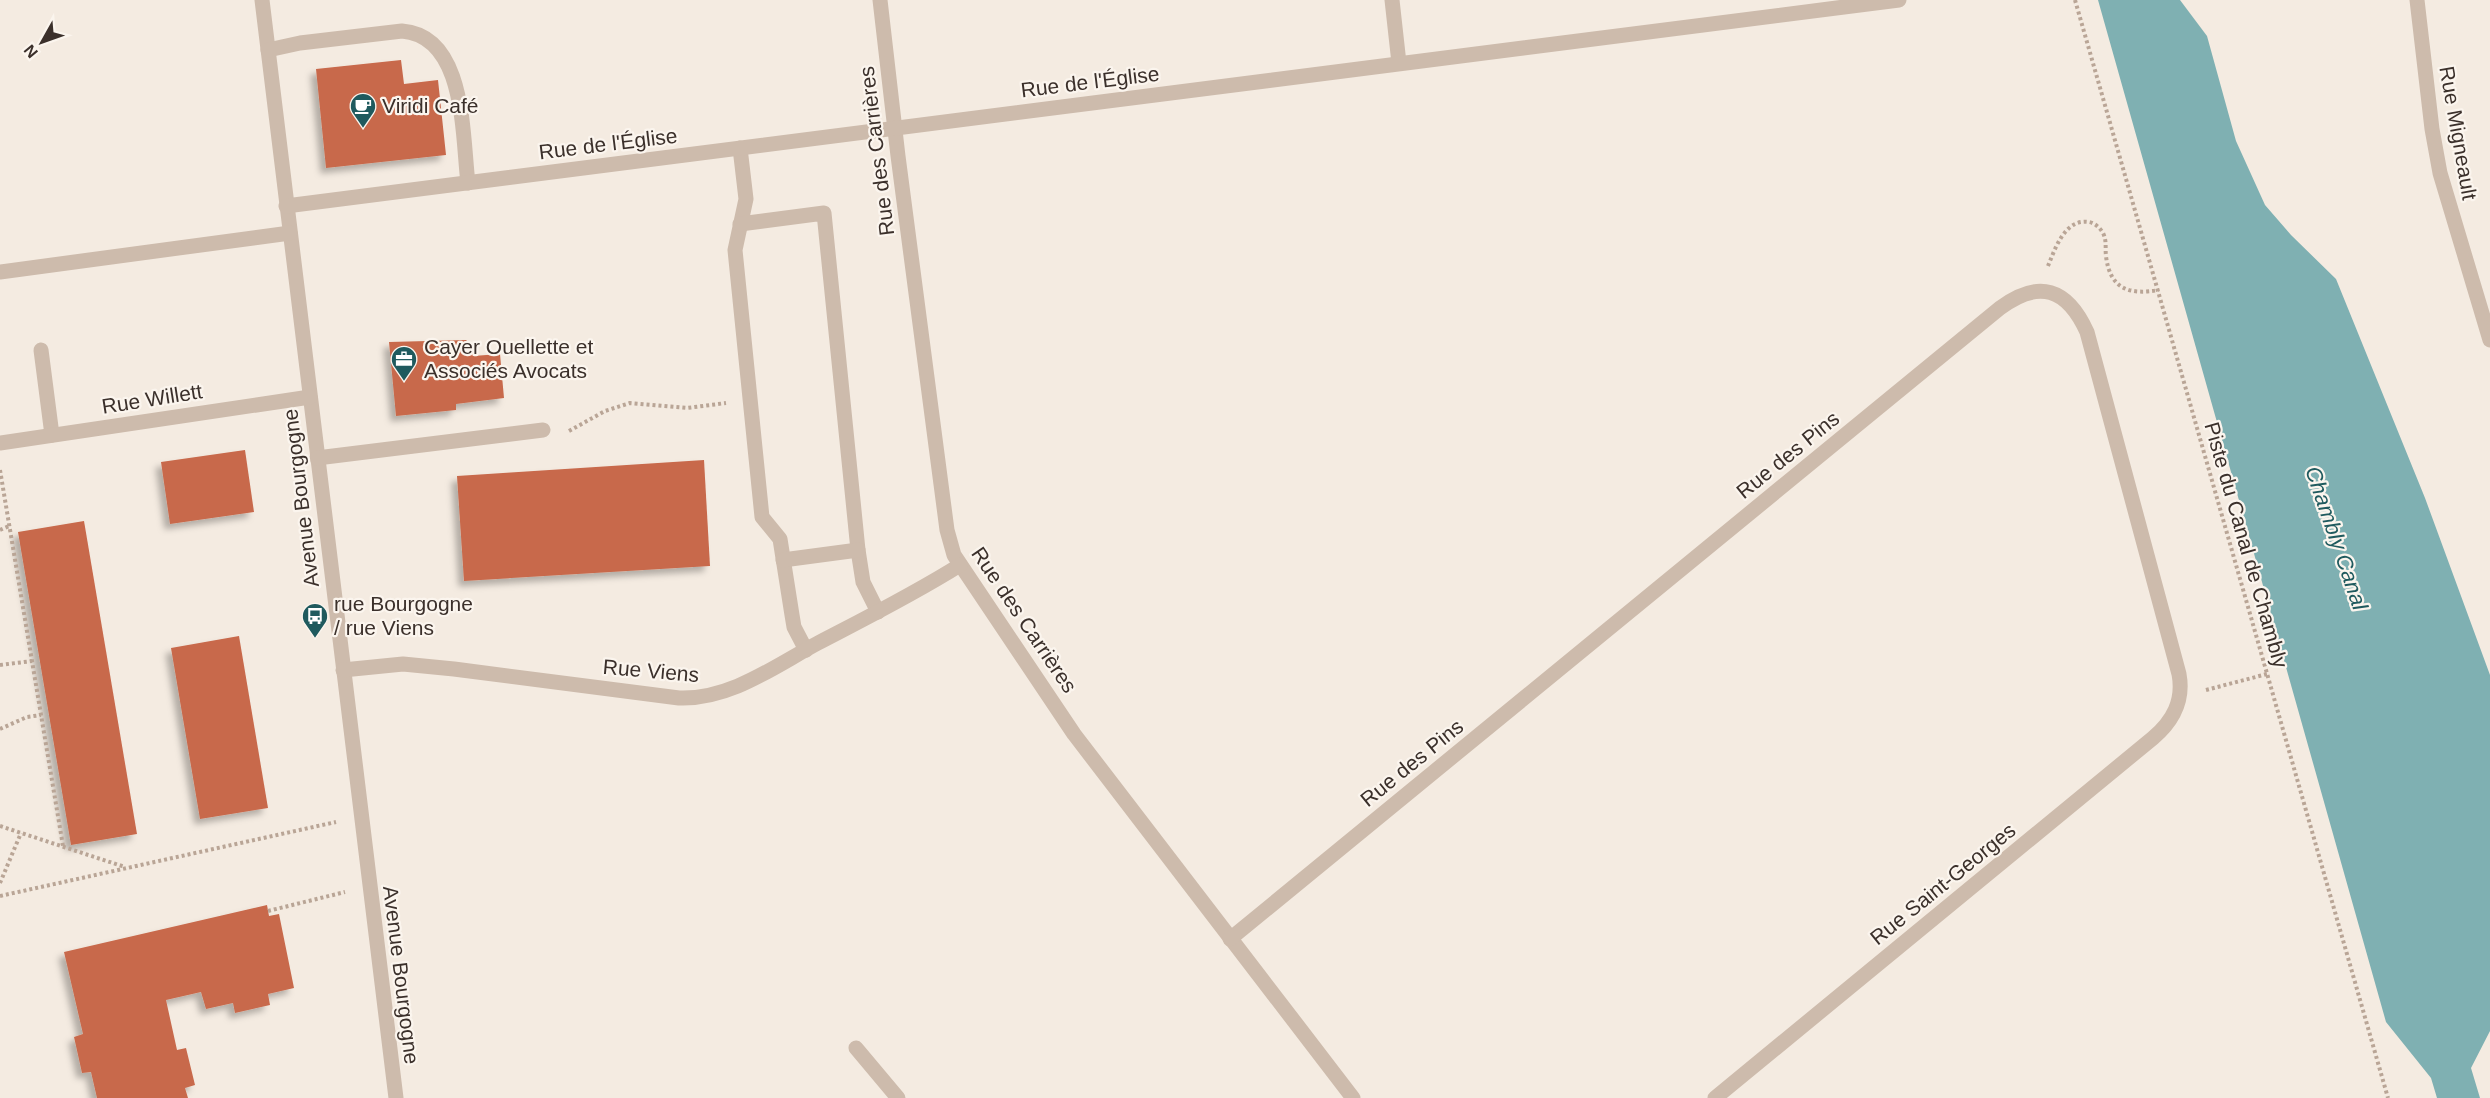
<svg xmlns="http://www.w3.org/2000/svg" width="2490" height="1098" viewBox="0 0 2490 1098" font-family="Helvetica,sans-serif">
<defs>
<filter id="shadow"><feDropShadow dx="-5.5" dy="5.5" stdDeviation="3" flood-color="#0004"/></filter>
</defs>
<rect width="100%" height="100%" fill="#f4ebe1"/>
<path fill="#7fb0b2" d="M2098,0H2180L2207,36L2236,141L2265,205L2291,235L2336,279L2425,498L2490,675V1031L2471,1068L2480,1098H2437L2431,1078L2386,1022Z"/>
<g fill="#c8694b" filter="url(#shadow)">
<path d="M401,60L404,84L438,80L446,155L326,168L316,69Z"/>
<path d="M466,340L472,345L473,356L500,354L504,398L456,404V410L396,416L389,342Z"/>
<path d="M245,450L254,512L170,524L161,462Z"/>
<path d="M704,460L710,566L464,581L457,476Z"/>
<path d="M84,521L137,834L71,845L18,532Z"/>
<path d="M239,636L268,808L200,819L171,648Z"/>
<path d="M267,905L269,916L279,914L294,988L268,994L270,1005L235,1013L233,1003L206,1009L201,992L166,1000L177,1050L186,1048L195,1085L185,1088L188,1098H97L91,1072L82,1073L74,1037L83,1034L64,952Z"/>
</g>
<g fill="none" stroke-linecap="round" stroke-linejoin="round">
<g stroke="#b9a596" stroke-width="4" stroke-dasharray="3 3" stroke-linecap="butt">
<path d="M2075,0L2388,1098"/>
<path d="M2048,266C2055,249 2065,218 2089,222C2095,223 2100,228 2103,233C2107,241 2105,248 2106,256C2110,290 2130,295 2159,290"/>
<path d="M569,431L605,411L630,403L687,408L726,403"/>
<path d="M0,470L63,846"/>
<path d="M0,530L9,526"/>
<path d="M0,665L32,661"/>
<path d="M2206,690L2267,674"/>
<path d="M0,729L27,717L41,715"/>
<path d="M0,826L125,867"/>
<path d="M0,883L21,833"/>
<path d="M0,896L336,822"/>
<path d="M268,911L345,892"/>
</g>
<g stroke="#cdbbac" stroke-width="15">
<path d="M262,0L396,1098"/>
<path d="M880,0L898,156L947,530L954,555L1074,734L1353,1098"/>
<path d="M1392,0L1399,63"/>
<path d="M2417,0L2432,129L2440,173L2490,340"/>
<path d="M268,50L300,43L402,31C466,36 462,135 468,183"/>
<path d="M740,148L746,199L735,250L762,517L780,539L792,615L794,627L806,650"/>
<path d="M286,206L1899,0"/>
<path d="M740,224L824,213L858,550L863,582L878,612"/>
<path d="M0,272L290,233"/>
<path d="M41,350L52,435"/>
<path d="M0,443L310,397"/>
<path d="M317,458L543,430"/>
<path d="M783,560L858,550"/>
<path d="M343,670L403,664L454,669L679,698C730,700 775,666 818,643C866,618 914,594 960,565"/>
<path d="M1230,939L2000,308C2039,279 2067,288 2087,332L2179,674C2184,701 2173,721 2153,738L1715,1098"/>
<path d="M856,1048L898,1098"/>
</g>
</g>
<defs>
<g id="cafe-pin" transform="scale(1.35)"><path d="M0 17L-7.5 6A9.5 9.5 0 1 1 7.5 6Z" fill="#1f5a5e" stroke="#fbf5ee"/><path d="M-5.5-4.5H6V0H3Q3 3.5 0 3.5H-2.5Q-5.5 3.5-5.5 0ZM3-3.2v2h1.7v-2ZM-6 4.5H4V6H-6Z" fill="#fff"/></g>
<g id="office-pin" transform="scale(1.35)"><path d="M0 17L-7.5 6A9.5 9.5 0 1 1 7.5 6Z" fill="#1f5a5e" stroke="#fbf5ee"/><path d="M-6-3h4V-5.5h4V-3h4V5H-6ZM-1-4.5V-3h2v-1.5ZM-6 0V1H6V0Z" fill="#fff"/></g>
<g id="bus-pin" transform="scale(1.35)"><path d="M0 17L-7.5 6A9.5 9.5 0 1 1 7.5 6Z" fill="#1f5a5e" stroke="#fbf5ee"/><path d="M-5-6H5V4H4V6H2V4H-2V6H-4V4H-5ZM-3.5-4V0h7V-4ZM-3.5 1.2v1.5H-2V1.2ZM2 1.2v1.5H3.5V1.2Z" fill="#fff"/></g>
</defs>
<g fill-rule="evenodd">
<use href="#cafe-pin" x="363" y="106"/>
<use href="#office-pin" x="404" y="359"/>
<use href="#bus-pin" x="315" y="616"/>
</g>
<g text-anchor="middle" stroke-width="4.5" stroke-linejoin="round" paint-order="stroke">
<g font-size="21" fill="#3b302b" stroke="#fbf5ee">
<text transform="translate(1090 82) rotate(-7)" y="7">Rue de l'Église</text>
<text transform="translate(2458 133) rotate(80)" y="7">Rue Migneault</text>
<text transform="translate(608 144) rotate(-7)" y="7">Rue de l'Église</text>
<text transform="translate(877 151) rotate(-97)" y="7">Rue des Carrières</text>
<text transform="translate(152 399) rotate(-9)" y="7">Rue Willett</text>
<text transform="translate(1788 455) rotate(-39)" y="7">Rue des Pins</text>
<text transform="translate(301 498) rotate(-97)" y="7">Avenue Bourgogne</text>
<text transform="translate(2246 545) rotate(74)" y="7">Piste du Canal de Chambly</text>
<text transform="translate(1024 620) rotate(56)" y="7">Rue des Carrières</text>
<text transform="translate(651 671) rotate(5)" y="7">Rue Viens</text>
<text transform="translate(1412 763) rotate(-39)" y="7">Rue des Pins</text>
<text transform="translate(1943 884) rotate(-39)" y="7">Rue Saint-Georges</text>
<text transform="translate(401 975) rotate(83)" y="7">Avenue Bourgogne</text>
</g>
<g font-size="21" fill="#3b302b" stroke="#fbf5ee" text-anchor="start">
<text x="382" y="113">Viridi Café</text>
<text x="424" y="354">Cayer Ouellette et<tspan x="424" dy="24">Associés Avocats</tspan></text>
<text x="334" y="611">rue Bourgogne<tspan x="334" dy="24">/ rue Viens</tspan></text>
</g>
<g font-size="22" font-style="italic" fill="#1f5a5e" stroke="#fbf5ee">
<text transform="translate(2337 538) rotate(71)" y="8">Chambly Canal</text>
</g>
</g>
<g transform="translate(42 42) rotate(230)" stroke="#fbf5ee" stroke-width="4.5" paint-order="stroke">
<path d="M0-4.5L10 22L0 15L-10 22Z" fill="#3b302b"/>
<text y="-9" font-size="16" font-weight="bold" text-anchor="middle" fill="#3b302b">N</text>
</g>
</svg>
